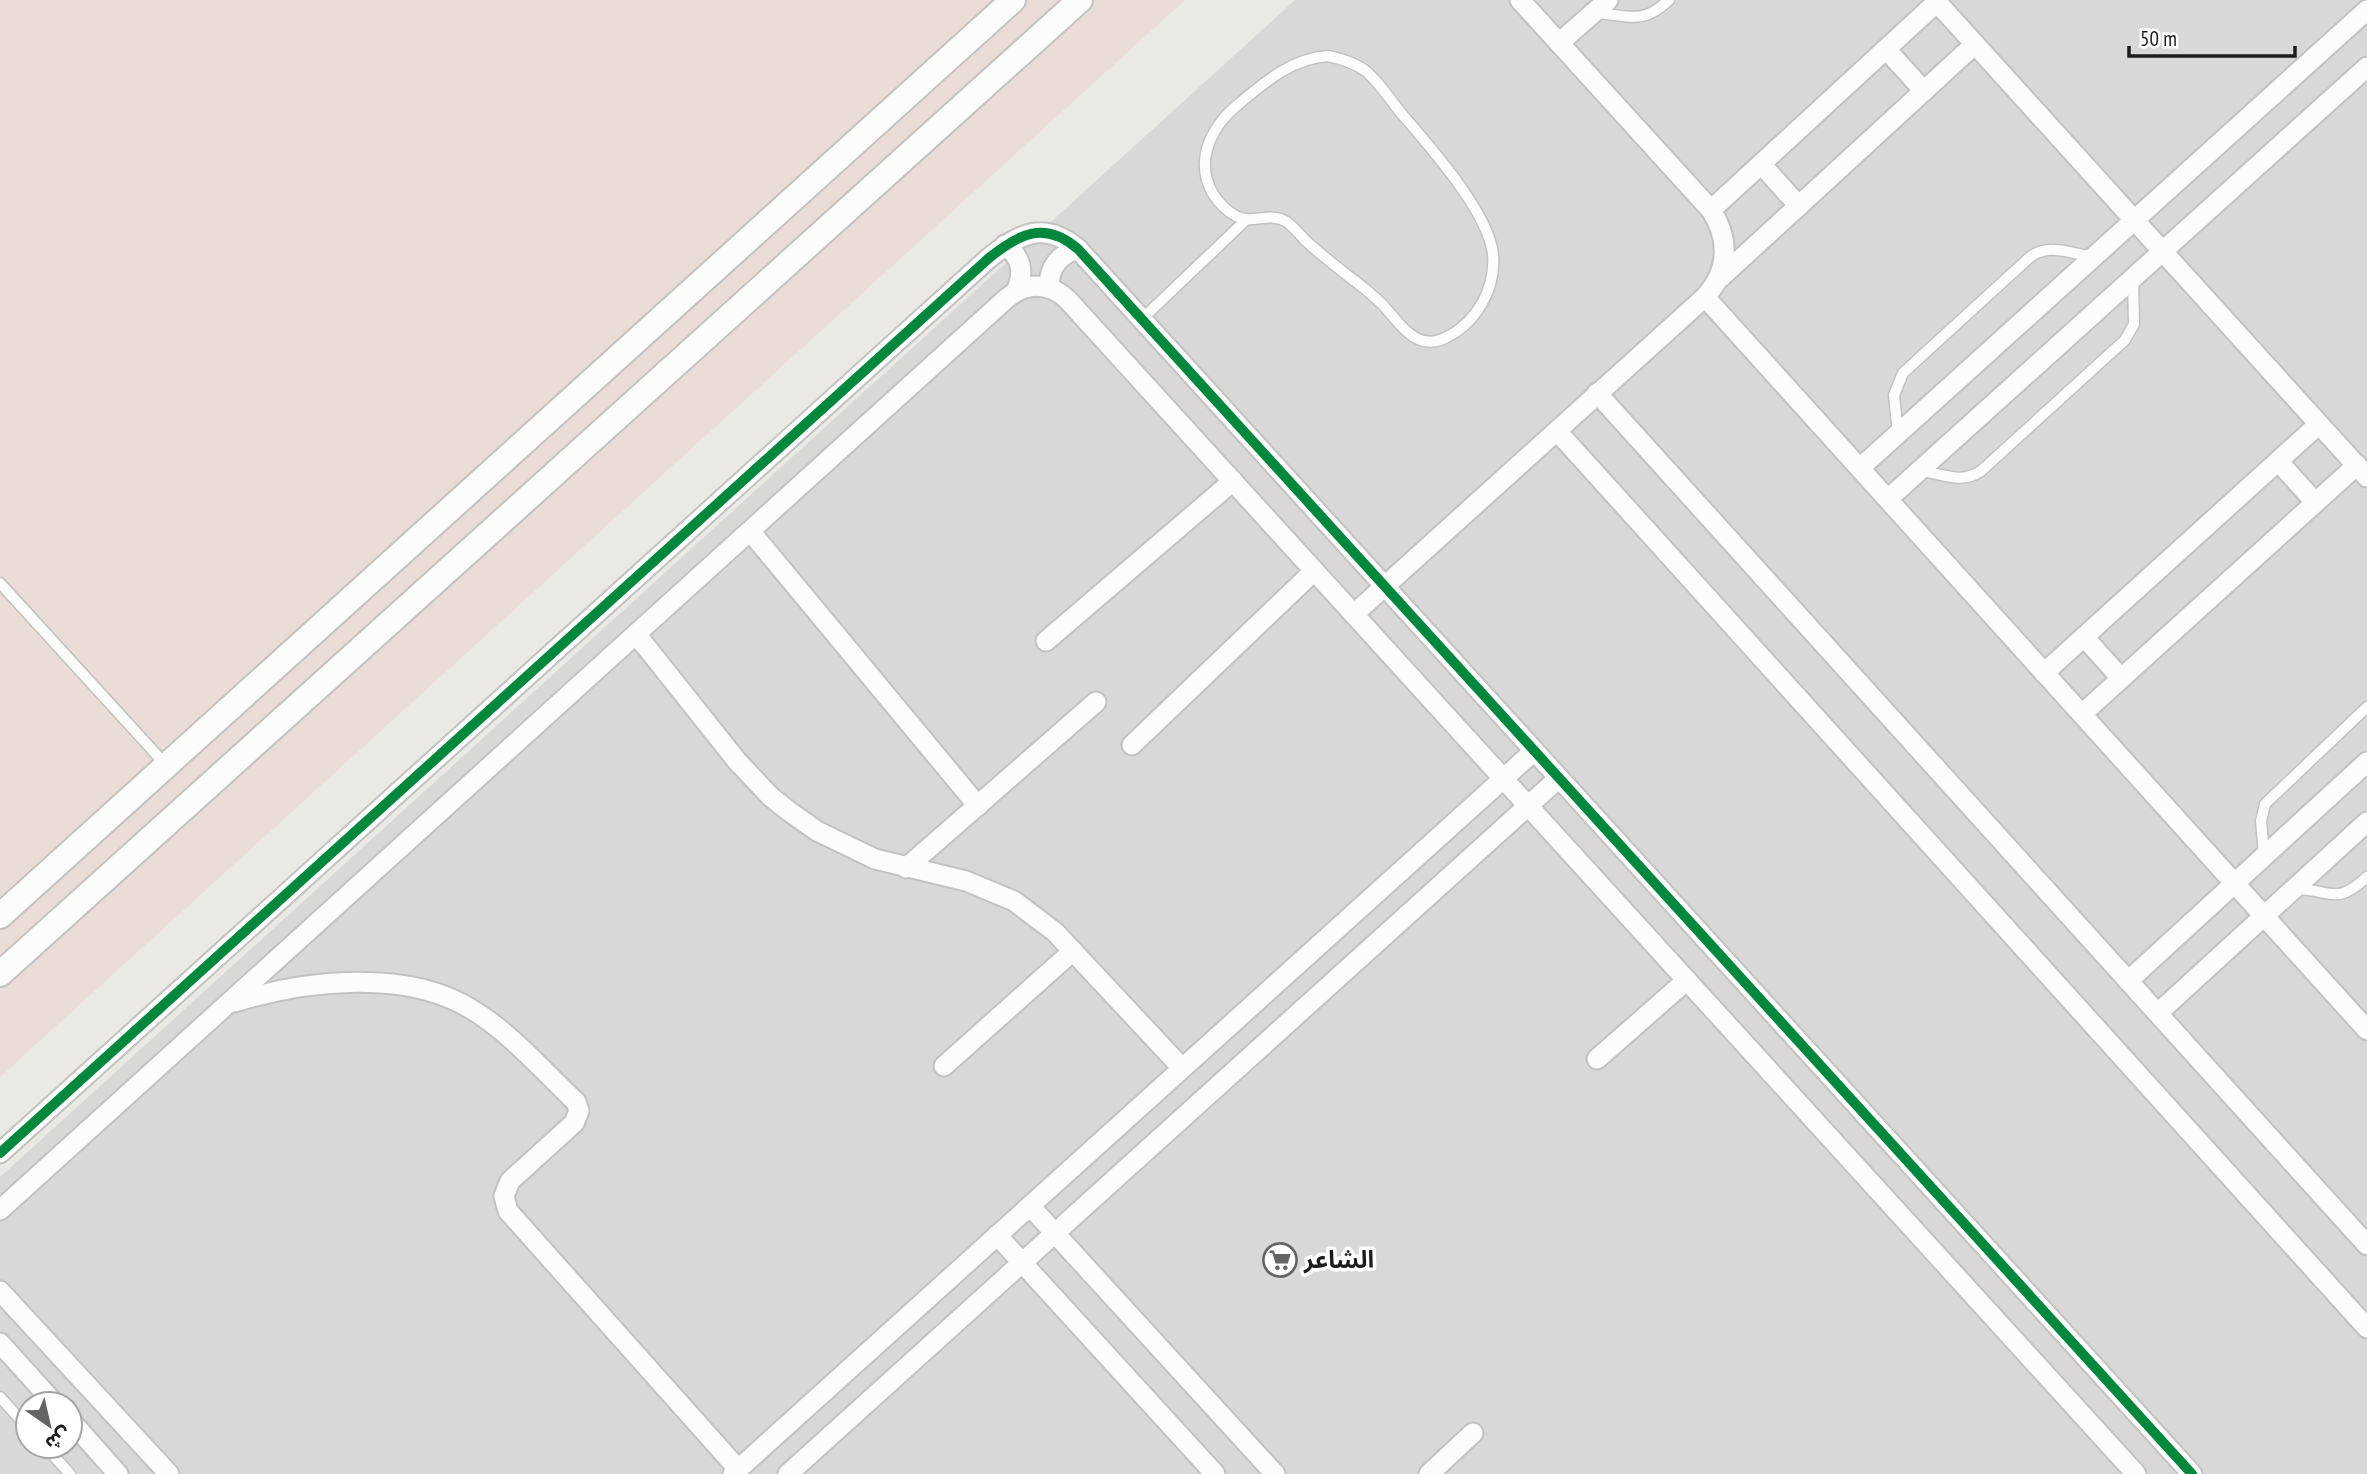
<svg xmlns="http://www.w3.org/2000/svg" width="2367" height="1474" viewBox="0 0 2367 1474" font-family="'PT Sans Narrow','Noto Sans Arabic',sans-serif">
<rect width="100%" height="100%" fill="#ebe9e4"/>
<path fill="#dad8d6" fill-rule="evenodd" d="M1295,0H2367V1474H0V1177ZM28,1404H70V1446H28Z"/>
<path fill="#eaddd7" d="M0,0H1185L0,1077Z"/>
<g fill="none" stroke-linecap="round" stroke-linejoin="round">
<g stroke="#c3c2c0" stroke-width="13">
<g id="service">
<path d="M1594,13C1628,14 1640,27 1669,0"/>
<path d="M1328,56C1342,59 1356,63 1367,72C1380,84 1390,99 1401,113C1429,146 1488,211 1493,254C1496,288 1477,322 1447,337C1417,353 1401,325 1383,305C1372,294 1359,284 1347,275C1333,264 1319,253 1306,241C1300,235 1294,227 1287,222C1270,211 1252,225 1236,216C1226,211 1219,203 1213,194C1193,159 1213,124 1241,102C1267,80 1294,58 1328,56Z"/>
<path d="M1142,319L1247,219"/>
<path d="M1898,434L1894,395L1903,373L2030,257C2051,242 2071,255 2094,256"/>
<path d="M1919,471C1942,473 1960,485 1981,471L2125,340L2134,324L2133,281"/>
<path d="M0,583L166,765"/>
<path d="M2264,855L2261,821L2265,804L2367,707"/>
<path d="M2294,889C2332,889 2334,907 2367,877"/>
<path d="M0,1397L28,1428"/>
<path d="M45,1446L70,1474"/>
</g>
</g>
<g stroke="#c3c2c0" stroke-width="23">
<g id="minor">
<path d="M1935,0L2367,477"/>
<path d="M1559,43L1608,0"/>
<path d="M1886,49L1924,91"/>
<path d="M1761,164L1799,206"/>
<path d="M1711,210L1937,2"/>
<path d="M1005,245C1021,257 1025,272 1016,291"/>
<path d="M1720,278L1975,44"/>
<path d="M1049,287C1049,267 1059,254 1078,249"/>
<path d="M1705,297L2367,1030"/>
<path d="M1597,393L2367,1245"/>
<path d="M1557,431L2367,1328"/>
<path d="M2278,461L2315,502"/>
<path d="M1860,468L2367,10"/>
<path d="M1888,499L2367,67"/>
<path d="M750,531L978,806"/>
<path d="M1354,614L1705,297C1729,271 1730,239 1711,210L1520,0"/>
<path d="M636,634L737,761L771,797L790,812L817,831L875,859L966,881L1014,901L1055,932L1182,1068"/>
<path d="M2084,637L2121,678"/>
<path d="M1046,641L1233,481"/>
<path d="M2044,673L2319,424"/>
<path d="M2082,714L2357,465"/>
<path d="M1132,745L1314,571"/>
<path d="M906,868L1096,702"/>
<path d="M2128,981L2367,762"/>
<path d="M235,1002C306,980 406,969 471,1009C511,1033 543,1071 576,1102L579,1111L574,1123L510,1181L504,1196L508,1211L738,1469"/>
<path d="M2158,1013L2367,822"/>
<path d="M1597,1059L1687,980"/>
<path d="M944,1066L1073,951"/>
<path d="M0,1153L989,258C1019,234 1044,220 1078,249L2192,1474"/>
<path d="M1030,1206L1275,1474"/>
<path d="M0,1210L1007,298C1027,282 1048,282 1067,299L2136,1474"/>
<path d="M997,1235L1215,1474"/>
<path d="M0,1291L169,1474"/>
<path d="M0,1343L55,1404"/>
<path d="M70,1420L118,1474"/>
<path d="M733,1474L1534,751"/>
<path d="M788,1474L1559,778"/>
<path d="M1429,1474L1473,1433"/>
</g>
</g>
<g stroke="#c3c2c0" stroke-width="28">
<g id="tertiary">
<path d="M0,916L1013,0"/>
<path d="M0,974L1080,0"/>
</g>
</g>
<use href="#service" stroke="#fcfcfb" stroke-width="10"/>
<use href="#minor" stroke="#fcfcfb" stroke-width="19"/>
<use href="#tertiary" stroke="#fcfcfb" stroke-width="24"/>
<g stroke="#fff" stroke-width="15">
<path id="cycleway" d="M0,1153L989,258C1019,234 1044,220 1078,249L2192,1474"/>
</g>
<use href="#cycleway" stroke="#00873e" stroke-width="10"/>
</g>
<defs>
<g id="supermarket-ring" transform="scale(1.75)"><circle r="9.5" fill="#fff" stroke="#646462" stroke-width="1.5"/><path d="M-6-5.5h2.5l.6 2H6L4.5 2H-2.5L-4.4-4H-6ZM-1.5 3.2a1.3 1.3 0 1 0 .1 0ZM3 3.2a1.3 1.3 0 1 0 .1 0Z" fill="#646462"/></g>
</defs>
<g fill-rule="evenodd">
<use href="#supermarket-ring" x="1280" y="1260"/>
</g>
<g text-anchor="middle" stroke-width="7" stroke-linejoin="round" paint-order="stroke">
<g font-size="24" font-weight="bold" fill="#1c1c1c" stroke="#fff" text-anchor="start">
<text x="1304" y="1268">الشاعر</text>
</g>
</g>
<g transform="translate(49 1425) rotate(146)"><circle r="33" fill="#ffffff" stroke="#a4a4a4" stroke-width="2"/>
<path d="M0-5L12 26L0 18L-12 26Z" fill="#646462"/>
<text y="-10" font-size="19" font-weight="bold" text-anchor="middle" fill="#1c1c1c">ش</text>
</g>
<path d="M2129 46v10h166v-10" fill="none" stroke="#1c1c1c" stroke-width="3.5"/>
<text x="2140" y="46" font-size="21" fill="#1c1c1c" stroke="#ffffff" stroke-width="5" paint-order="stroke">50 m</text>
</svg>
